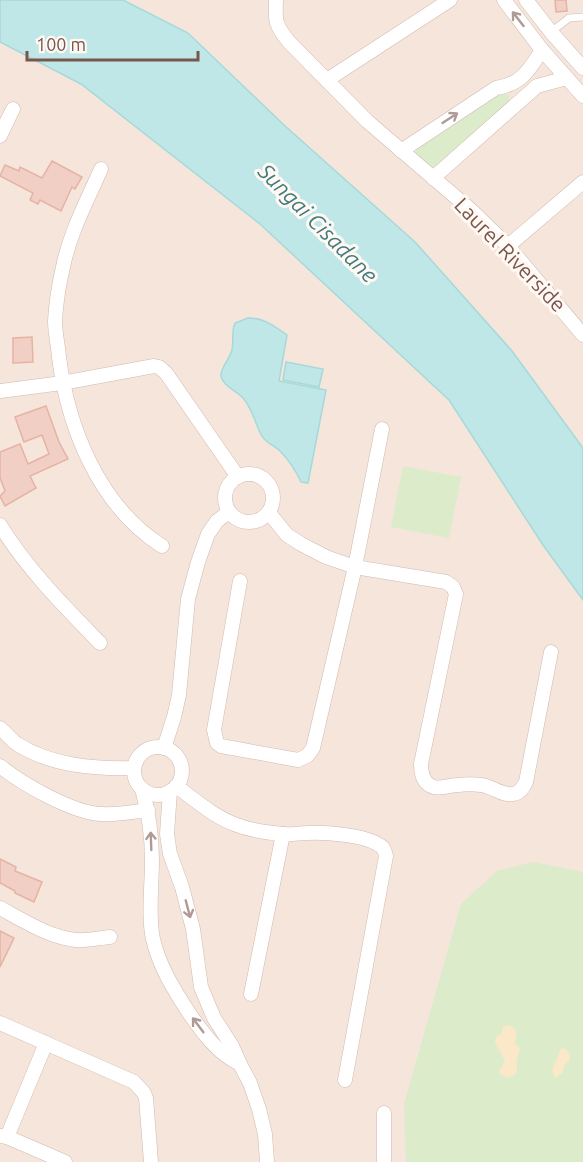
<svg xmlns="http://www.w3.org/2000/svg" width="583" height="1162" viewBox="0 0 583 1162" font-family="Ubuntu,sans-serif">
<rect width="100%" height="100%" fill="#fdf4ec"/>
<rect fill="#f5e5da" x="0" y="0" width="583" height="1162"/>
<g fill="#dcebca">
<path d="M500,93L506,94L509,96V105L438,166C428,168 423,162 416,156V151L419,146Z"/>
<path d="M403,466L461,477L449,538L391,527Z"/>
<path d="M533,862L583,872V1162H406L404,1104L461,904L497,871Z"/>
</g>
<g fill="#fbe8c8">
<path d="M507,1025C518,1027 517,1035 515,1043L520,1049C520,1052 518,1055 517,1059C515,1069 522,1073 508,1078L500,1074L499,1071L505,1061L495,1042L496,1037L501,1034L504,1026Z"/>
<path d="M561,1048L566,1049L569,1053L570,1059L564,1066L563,1072L556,1078C549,1068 554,1066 558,1057C559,1054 559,1051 561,1048Z"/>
</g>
<g fill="#c0e7e7" stroke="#a6d9d9" stroke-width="1.5">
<path d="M0,0H123L188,33L284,125L415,242L512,351L583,448V600L543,545L449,400L260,224L81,84L0,42Z"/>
<path d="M248,318C265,318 274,326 287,335L279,381L326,390L308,483L301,482C296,471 289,460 280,451C275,446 266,443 262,436C255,424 254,412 244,399C237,391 223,386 221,376C220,369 230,358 232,350C234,341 231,332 235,323Z"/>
<path d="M286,362L323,369L319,387L283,380Z"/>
</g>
<g fill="#f2cfc4" stroke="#e5b3a4" stroke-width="1.5">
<path d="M555,0H566L567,11L556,12Z"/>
<path d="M52,161L82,177L75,189L72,187L61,211L40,200L38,204L30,200L33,193L0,176L5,165L19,171L20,167L42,178Z"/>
<path d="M32,337L33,362L13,363V338Z"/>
<path d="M46,406L59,442L68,459L30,476L36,488L5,506L0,496L5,491L0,478V452L20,444L28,464L49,454L42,435L24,442L15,417Z"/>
<path d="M0,859L16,867L15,871L42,882L34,902L15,893V891L0,883Z"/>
<path d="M0,931L14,938L0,967Z"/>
</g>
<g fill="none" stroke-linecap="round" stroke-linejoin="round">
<g stroke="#d0bab0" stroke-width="8">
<path id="lane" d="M551,32L569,18L583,17"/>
</g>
<g stroke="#d0bab0" stroke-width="15">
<g id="street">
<path d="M276,0C275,21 275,25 289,42L367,121L472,211L508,246L583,335"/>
<path d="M504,0L542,50L583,96"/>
<path d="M526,0L551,32L583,68"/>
<path d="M327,80L450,0"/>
<path d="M0,136L13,109"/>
<path d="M401,151L496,88C522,84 529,70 542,50"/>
<path d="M101,169C87,201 70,232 63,267C59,284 56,303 55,321C55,332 58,345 59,357C68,428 99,506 162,546"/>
<path d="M433,178L537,86L567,78"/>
<path d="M508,246L583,182"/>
<path d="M0,391L62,383L154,366L159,367L166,373L238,477"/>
<circle cx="249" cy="498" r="24"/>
<path d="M269,513L287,535L301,544L326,557L355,567L446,582L453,587L456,594L421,764C421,774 423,784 434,787C441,789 450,785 458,785C465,784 474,784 481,785C492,786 502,796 513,794C520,793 523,788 526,782L551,652"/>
<path d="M0,525C27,569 64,606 100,643"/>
<path d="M240,581L214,730L217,743L221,746L298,760L307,756L313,748L355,567L382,429"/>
<path d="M0,728C6,733 11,740 17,744C52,766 94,769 134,768"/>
<circle cx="158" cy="771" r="24"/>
<path d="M164,748L174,717L179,695L188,599L198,562L208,534L217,521L229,512"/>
<path d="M0,766C22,784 73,813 101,814C117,815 133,812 148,810"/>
<path d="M176,786C194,799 213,816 234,824C249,830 268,833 284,834C292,835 299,833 307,833C324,832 365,835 379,845C384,847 385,852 386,856L345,1080"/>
<path d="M142,789C149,813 152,836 152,861C152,884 148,917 153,939C159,966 174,990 189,1013C203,1033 217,1053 240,1064"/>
<path d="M170,791L167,834L170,854L182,887L193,929L201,987L214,1018L232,1046L240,1064L250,1083L259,1109L265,1134L267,1162"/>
<path d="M0,908C24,921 49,937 76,940C87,941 99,938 110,937"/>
<path d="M251,994L283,834"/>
<path d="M0,1023L134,1082L144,1093L146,1098L151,1162"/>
<path d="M384,1113V1162"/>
<path d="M0,1136L7,1137L65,1162"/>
<path d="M7,1137L46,1043"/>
</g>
</g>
<use href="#lane" stroke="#fff" stroke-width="7"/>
<use href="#street" stroke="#fff" stroke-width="14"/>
</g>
<defs><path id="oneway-shaft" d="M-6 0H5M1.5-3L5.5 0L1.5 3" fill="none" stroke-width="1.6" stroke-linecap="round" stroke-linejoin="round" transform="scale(1.5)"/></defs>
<g stroke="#af9a95">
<use href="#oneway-shaft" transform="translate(518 19) rotate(-128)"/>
<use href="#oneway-shaft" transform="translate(450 118) rotate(-33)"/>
<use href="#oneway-shaft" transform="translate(151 841) rotate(-92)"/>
<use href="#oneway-shaft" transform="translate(188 909) rotate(75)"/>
<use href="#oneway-shaft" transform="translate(198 1025) rotate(-127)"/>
</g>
<g text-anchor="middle" stroke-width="6" stroke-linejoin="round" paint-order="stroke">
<g font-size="21" fill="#79574e" stroke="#fff8f3">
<text transform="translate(510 255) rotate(46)" y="7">Laurel Riverside</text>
</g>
<g font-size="22" font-style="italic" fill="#407c7e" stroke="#fff8f3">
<text transform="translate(318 223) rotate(45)" y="8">Sungai Cisadane</text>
</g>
</g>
<path d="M27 51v9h171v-9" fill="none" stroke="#79574e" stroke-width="3"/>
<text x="36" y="51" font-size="18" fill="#79574e" stroke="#fff8f3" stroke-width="4.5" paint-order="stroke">100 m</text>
</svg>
